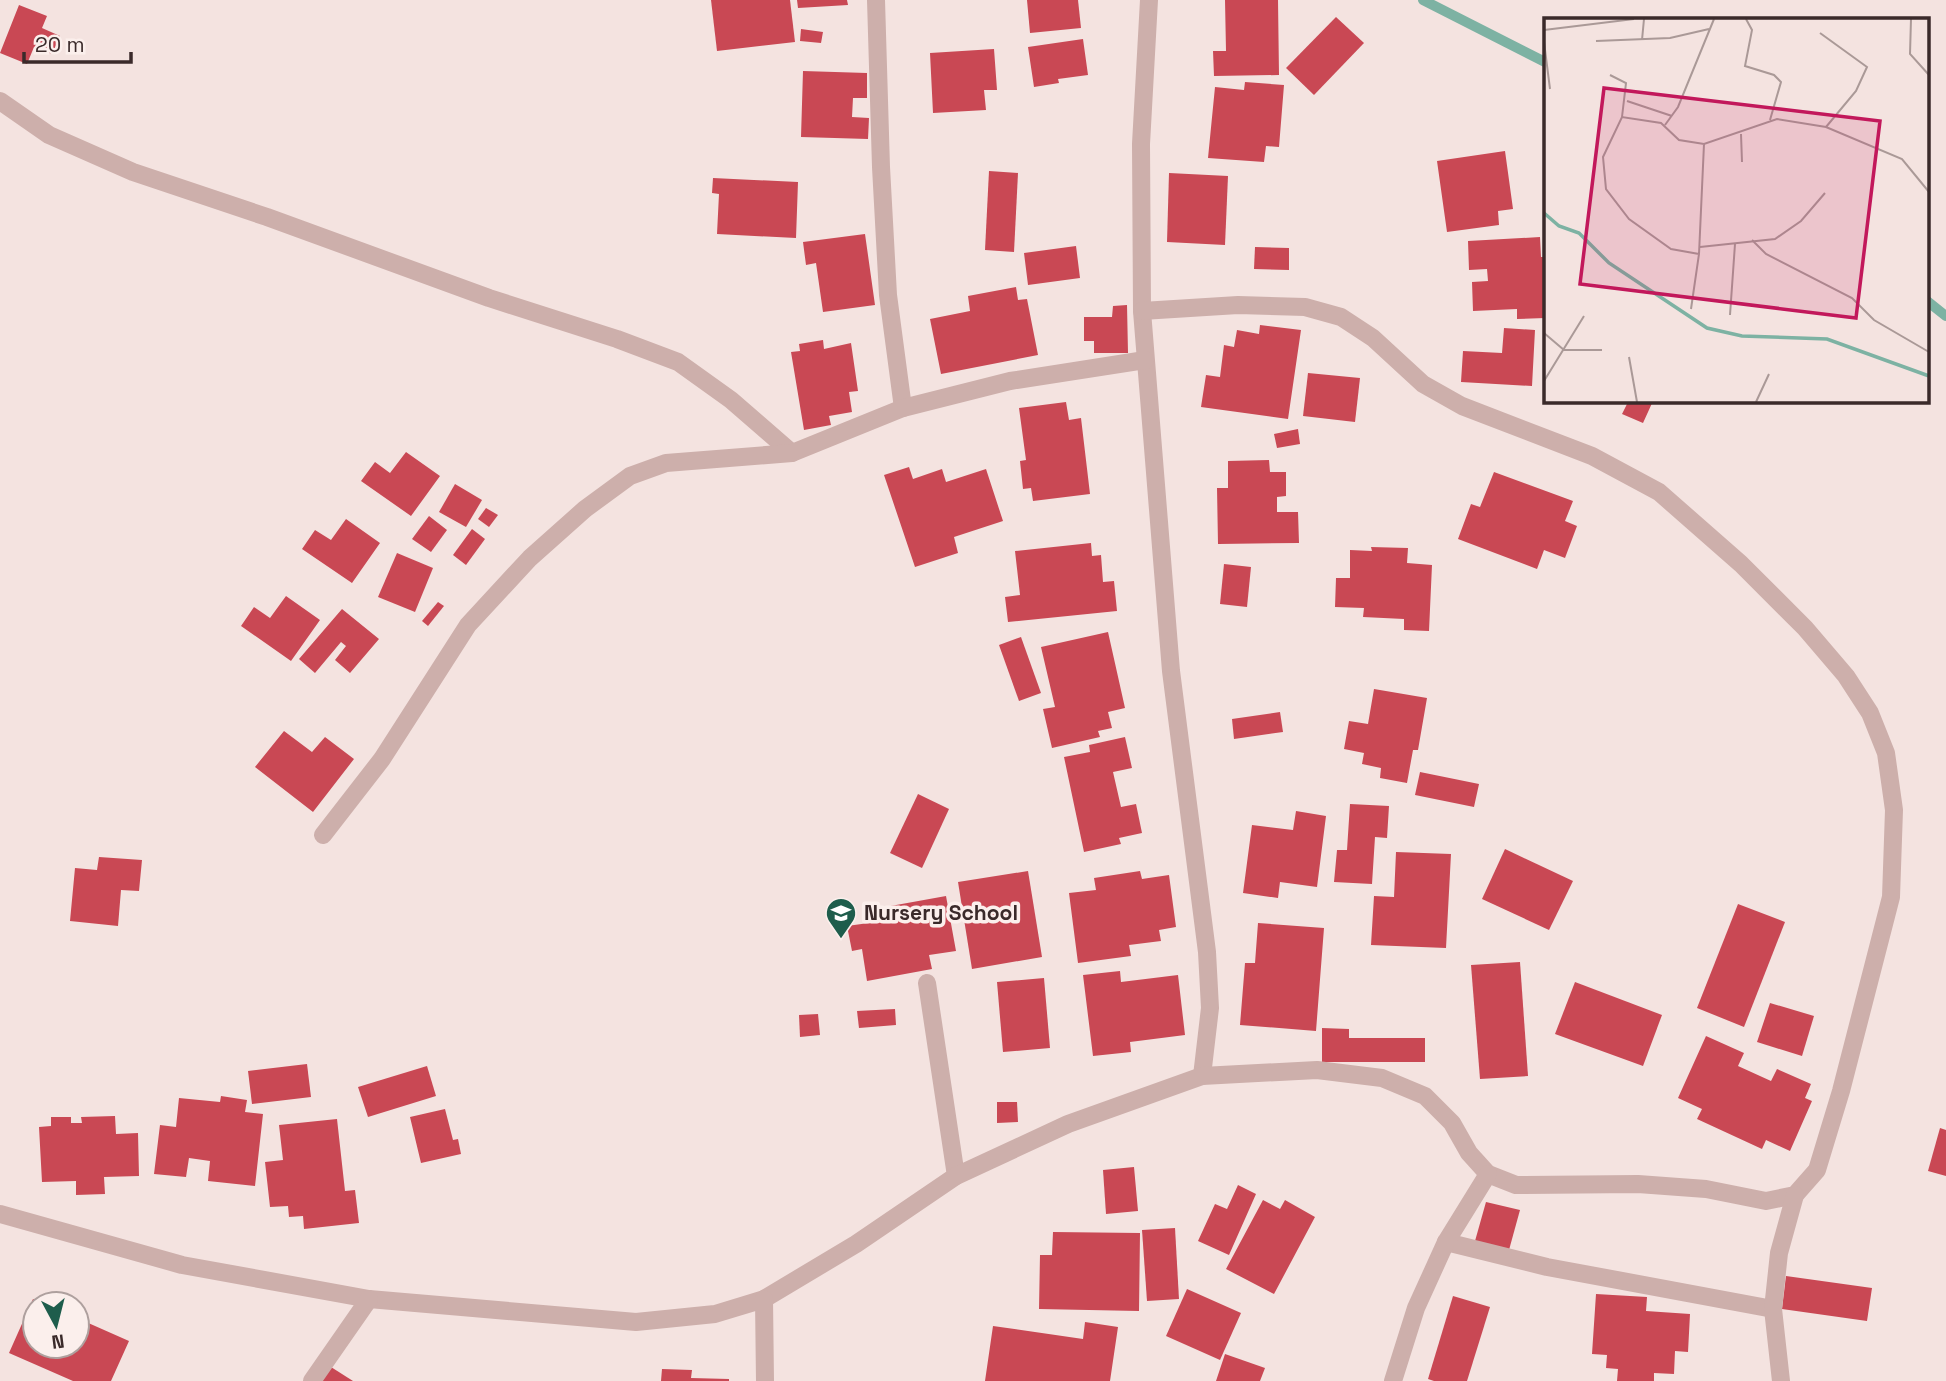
<svg xmlns="http://www.w3.org/2000/svg" width="1946" height="1381" viewBox="0 0 1946 1381" font-family="'Space Grotesk',sans-serif">
<rect width="100%" height="100%" fill="#f4e3e0"/>
<g fill="none" stroke-linecap="round" stroke-linejoin="round">
<g stroke="#7db2a3" stroke-width="10">
<path d="M1423,0L1545,62"/>
<path d="M1927,301L1946,316"/>
</g>
</g>
<g fill="#c94854">
<path d="M711,0H790L795,42L717,51Z"/>
<path d="M797,0H847L848,5L798,8Z"/>
<path d="M1027,0H1078L1081,28L1030,33Z"/>
<path d="M1225,0H1278L1279,75L1214,76L1213,51H1226Z"/>
<path d="M19,5L47,16L42,28L60,36L52,54L34,47L27,64L0,53Z"/>
<path d="M1336,17L1364,43L1314,95L1286,68Z"/>
<path d="M801,29L823,32L821,43L800,41Z"/>
<path d="M1083,39L1088,75L1058,79L1059,83L1034,87L1028,47Z"/>
<path d="M994,49L997,90H984L986,110L933,113L930,53Z"/>
<path d="M803,71L867,73V98H853L852,117L869,118L868,139L801,137Z"/>
<path d="M1245,82L1284,85L1279,147L1266,146L1264,162L1208,158L1215,87L1244,90Z"/>
<path d="M1505,151L1513,209L1498,211L1499,225L1447,232L1437,161Z"/>
<path d="M989,171L1018,173L1014,252L985,250Z"/>
<path d="M1169,173L1228,176L1225,245L1167,242Z"/>
<path d="M713,178L798,182L796,238L717,234L719,194L712,193Z"/>
<path d="M865,234L875,305L823,312L816,263L806,265L803,242Z"/>
<path d="M1540,237L1541,257H1545V282H1543L1545,318L1517,319V309L1473,311L1472,282L1488,281L1487,269L1469,270L1468,241Z"/>
<path d="M1076,246L1080,278L1028,285L1024,253Z"/>
<path d="M1255,247L1289,248V270L1254,269Z"/>
<path d="M1016,287L1018,300L1027,299L1038,355L941,374L930,319L970,311L968,296Z"/>
<path d="M1127,305L1128,353H1094V341H1084V317H1112L1113,306Z"/>
<path d="M1260,325L1301,330L1288,419L1201,407L1206,375L1220,377L1224,345L1234,347L1237,330L1259,334Z"/>
<path d="M1504,328L1535,330L1532,386L1461,382L1463,351L1502,353Z"/>
<path d="M823,340L824,349L851,343L858,391L849,392L852,412L829,416L831,425L804,430L791,352L800,351L799,344Z"/>
<path d="M1308,373L1360,378L1355,422L1303,416Z"/>
<path d="M1620,401H1653L1643,423L1622,414L1627,404Z"/>
<path d="M1066,402L1069,420L1081,418L1090,494L1033,501L1031,488L1023,489L1020,461L1026,460L1019,408Z"/>
<path d="M1298,429L1300,444L1277,448L1274,434Z"/>
<path d="M406,452L440,476L411,516L361,481L375,462L390,473Z"/>
<path d="M1269,460L1270,472H1286V496L1277,497V512H1298L1299,543L1218,544L1217,488H1228V461Z"/>
<path d="M909,467L913,479L942,469L946,482L986,469L1003,521L954,537L958,553L915,567L884,475Z"/>
<path d="M1494,472L1573,501L1565,521L1577,526L1565,558L1544,550L1537,569L1458,539L1471,504L1480,507Z"/>
<path d="M455,484L482,500L466,527L439,512Z"/>
<path d="M486,508L498,515L489,527L478,519Z"/>
<path d="M429,516L447,530L431,552L412,539Z"/>
<path d="M346,519L380,543L352,583L302,549L315,530L331,540Z"/>
<path d="M472,529L485,539L466,565L453,555Z"/>
<path d="M1091,543L1092,556L1101,555L1103,582L1114,581L1117,611L1008,622L1005,597L1020,595L1015,551Z"/>
<path d="M1371,547L1408,548L1407,563L1432,565L1429,631L1404,630V619L1363,617L1364,608L1335,607L1336,578H1350V550L1372,551Z"/>
<path d="M397,553L433,568L415,612L378,597Z"/>
<path d="M1224,564L1251,567L1247,607L1220,604Z"/>
<path d="M286,596L320,620L291,661L241,626L254,607L270,618Z"/>
<path d="M438,602L444,606L428,626L422,621Z"/>
<path d="M342,609L379,639L350,673L335,660L346,646L341,642L315,673L299,659Z"/>
<path d="M1108,632L1125,708L1108,712L1112,728L1098,731L1100,737L1052,748L1043,709L1055,707L1041,647Z"/>
<path d="M1021,637L1041,693L1019,701L999,645Z"/>
<path d="M1374,689L1427,698L1418,750H1413L1407,783L1380,778L1381,768L1362,764L1364,753L1344,749L1349,721L1368,724Z"/>
<path d="M1280,712L1283,732L1234,739L1232,719Z"/>
<path d="M284,731L312,752L325,737L354,759L313,812L255,767Z"/>
<path d="M1125,737L1132,768L1113,772L1121,807L1136,804L1142,833L1119,838L1121,844L1084,852L1064,757L1090,752L1089,745Z"/>
<path d="M1420,772L1479,784L1474,807L1415,795Z"/>
<path d="M918,794L949,809L922,868L890,853Z"/>
<path d="M1350,804L1389,806L1387,838L1375,837L1372,884L1334,882L1337,850H1347Z"/>
<path d="M1296,811L1326,816L1317,887L1280,882L1278,898L1243,893L1252,825L1293,830Z"/>
<path d="M1505,849L1573,881L1549,930L1482,899Z"/>
<path d="M1396,852L1451,854L1446,948L1371,945L1374,896L1394,897Z"/>
<path d="M99,857L142,860L139,891L121,890L118,926L70,921L75,868L97,870Z"/>
<path d="M1028,871L1042,957L972,969L958,882Z"/>
<path d="M1140,871L1142,879L1169,875L1176,927L1159,930L1161,941L1129,945L1131,956L1078,963L1069,893L1096,890L1094,878Z"/>
<path d="M946,896L956,951L929,955L932,969L867,981L862,949L852,951L847,926L876,922L874,909Z"/>
<path d="M1738,904L1785,922L1744,1027L1697,1008Z"/>
<path d="M1258,923L1324,928L1316,1031L1240,1025L1245,963H1255Z"/>
<path d="M1520,962L1528,1076L1480,1079L1471,965Z"/>
<path d="M1120,971L1121,982L1178,975L1185,1035L1130,1042L1131,1052L1093,1056L1083,975Z"/>
<path d="M1044,978L1050,1048L1003,1052L997,982Z"/>
<path d="M1575,982L1662,1015L1643,1066L1555,1034Z"/>
<path d="M1770,1003L1814,1016L1802,1056L1757,1042Z"/>
<path d="M895,1009L896,1025L859,1028L857,1011Z"/>
<path d="M818,1014L820,1035L800,1037L799,1015Z"/>
<path d="M1322,1028L1349,1029V1038H1425V1062H1322Z"/>
<path d="M1706,1036L1744,1053L1738,1066L1771,1081L1777,1069L1811,1084L1805,1098L1812,1101L1790,1151L1766,1140L1762,1149L1697,1119L1702,1109L1678,1098Z"/>
<path d="M307,1064L311,1097L252,1104L248,1071Z"/>
<path d="M427,1066L436,1096L368,1117L358,1087Z"/>
<path d="M221,1096L247,1100L245,1112L263,1114L255,1186L208,1181L210,1161L189,1158L186,1177L154,1174L160,1125L176,1127L179,1098L220,1102Z"/>
<path d="M997,1102H1017L1018,1122L997,1123Z"/>
<path d="M445,1109L453,1140L458,1139L461,1154L421,1163L410,1117Z"/>
<path d="M115,1116L116,1134L138,1133L139,1176L104,1177L105,1194L76,1195V1181L42,1182L39,1127L51,1126V1117H71V1123H82L81,1117Z"/>
<path d="M337,1119L345,1191L355,1190L359,1223L304,1229L303,1216L289,1217L288,1206L270,1207L265,1162L283,1160L279,1125Z"/>
<path d="M1940,1128L1946,1130V1176L1928,1171Z"/>
<path d="M1134,1167L1138,1211L1106,1214L1103,1170Z"/>
<path d="M1238,1185L1256,1194L1229,1255L1198,1241L1215,1204L1227,1209Z"/>
<path d="M1263,1200L1280,1209L1285,1200L1315,1217L1274,1294L1226,1269Z"/>
<path d="M1486,1202L1520,1210L1509,1250L1475,1241Z"/>
<path d="M1175,1228L1179,1299L1147,1301L1142,1230Z"/>
<path d="M1053,1232L1140,1233L1139,1311L1039,1309L1040,1255H1052Z"/>
<path d="M1786,1276L1872,1288L1867,1321L1782,1309Z"/>
<path d="M1187,1289L1241,1313L1220,1360L1166,1336Z"/>
<path d="M1596,1294L1647,1297L1646,1311L1690,1314L1688,1352L1675,1351L1674,1374L1654,1373V1381H1617L1618,1369L1606,1368L1607,1355L1592,1354Z"/>
<path d="M1453,1296L1490,1307L1467,1381H1434L1428,1379Z"/>
<path d="M33,1299L44,1304H35V1346H77V1318L129,1341L111,1381H73L9,1353Z"/>
<path d="M1085,1322L1118,1327L1110,1381H985L993,1326L1083,1339Z"/>
<path d="M1225,1354L1265,1368L1260,1381H1216Z"/>
<path d="M331,1367L353,1381H321Z"/>
<path d="M662,1369L692,1370L691,1378L729,1379V1381H661Z"/>
</g>
<g fill="none" stroke-linecap="round" stroke-linejoin="round">
<path stroke="#cdafab" stroke-width="18" d="M927,983L956,1176"/>
<g stroke="#cdafab" stroke-width="18">
<path d="M876,0L881,167L888,295L903,408"/>
<path d="M1149,0L1141,144L1142,311L1171,671L1207,952L1210,1008L1202,1076"/>
<path d="M0,101L49,135L133,172L267,217L489,298L617,339L678,362L731,400L792,453"/>
<path d="M323,835L382,759L468,625L530,558L585,509L630,476L666,463L792,453L903,408L1010,381L1145,360"/>
<path d="M0,1214L182,1265L369,1299L636,1322L715,1314L764,1299L856,1244L956,1176L1068,1124L1202,1076L1317,1070L1382,1078L1425,1096L1452,1123L1469,1153L1488,1174L1516,1185L1638,1184L1706,1189L1766,1201L1795,1195L1817,1170L1841,1091L1891,897L1894,810L1886,753L1870,713L1846,676L1805,628L1741,564L1659,492L1592,456L1462,406L1423,384L1373,338L1341,317L1305,307L1238,305L1142,311"/>
<path d="M1446,1242L1547,1267L1773,1309"/>
<path d="M764,1299L765,1381"/>
<path d="M312,1381L369,1299"/>
<path d="M1393,1381L1416,1308L1446,1242L1488,1174"/>
<path d="M1781,1381L1773,1309L1779,1253L1795,1195"/>
</g>
</g>
<defs>
<g id="school-pin" transform="scale(1.575)"><path d="M0 17L-7.5 6A9.5 9.5 0 1 1 7.5 6Z" fill="#1e5d4c" stroke="#fbefec"/><path d="M0-5L7-2L0 1L-7-2ZM-4 1L0 2.5L4 1V4Q0 6-4 4Z" fill="#fff"/></g>
</defs>
<g fill-rule="evenodd">
<use href="#school-pin" x="841" y="913"/>
</g>
<g text-anchor="middle" stroke-width="7" stroke-linejoin="round" paint-order="stroke">
<g font-size="21" font-weight="bold" fill="#3a2a2a" stroke="#fbefec" text-anchor="start">
<text x="864" y="920">Nursery School</text>
</g>
</g>
<g transform="translate(1544 18)">
<rect width="385" height="385" fill="#f4e3e0"/>
<path fill="none" stroke="#7db2a3" stroke-width="3.5" d="M0,195L15,208L35,215L65,245L163,310L198,318L283,321L385,358"/>
<path fill="none" stroke="#aa9997" stroke-width="2" d="M202,1L208,12L201,48L230,57L237,64L226,102M367,1L366,36L385,57M0,12L90,1M276,15L323,49L312,73L282,109M98,22L100,1M52,23L126,20L165,11M0,24L6,71M66,57L82,65L78,99M83,83L128,98M121,107L134,89L170,1M197,116L198,144M208,222L222,236L308,280L330,302L385,334M156,229L231,221L257,203L281,175M155,236L127,231L85,201L62,171L59,139L78,99L117,105L135,122L160,126L233,101L282,109L358,141L385,174M147,291L155,236L160,126M186,297L191,226M0,315L20,332H58M85,339L93,384M0,363L40,298M212,384L225,356"/>
<path fill="#c2185b" fill-opacity="0.15" stroke="#c2185b" stroke-width="3.5" d="M60,70L336,103L312,300L36,266Z"/>
<rect width="385" height="385" fill="none" stroke="#3a2a2a" stroke-width="3.5"/>
</g>
<g transform="translate(56 1325) rotate(173)"><circle r="33" fill="#fbefec" stroke="#aea09e" stroke-width="2"/>
<path d="M0-5L12 26L0 18L-12 26Z" fill="#1e5d4c"/>
<text y="-10" font-size="19" font-weight="bold" text-anchor="middle" fill="#3a2a2a">N</text>
</g>
<path d="M24 52v10h107v-10" fill="none" stroke="#3a2a2a" stroke-width="3.5"/>
<text x="35" y="52" font-size="21" fill="#3a2a2a" stroke="#fbefec" stroke-width="5" paint-order="stroke">20 m</text>
</svg>
